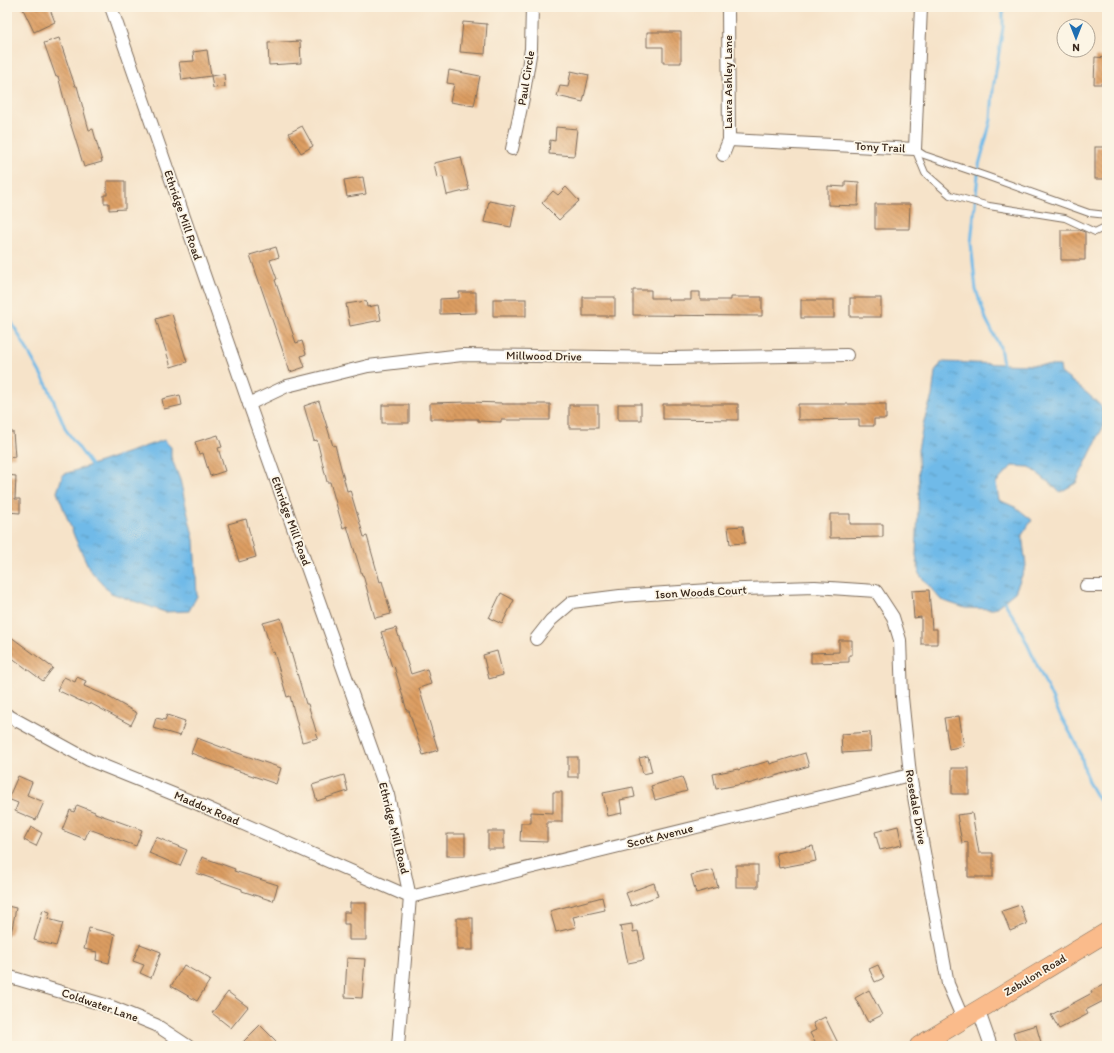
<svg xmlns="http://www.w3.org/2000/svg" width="1114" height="1053" viewBox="0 0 1114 1053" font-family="Itim,sans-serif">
<defs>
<pattern id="water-ripples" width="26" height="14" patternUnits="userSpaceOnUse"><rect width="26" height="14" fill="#6fbae8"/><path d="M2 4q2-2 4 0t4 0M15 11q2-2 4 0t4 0" fill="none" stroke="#5c97bb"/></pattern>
<pattern id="building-back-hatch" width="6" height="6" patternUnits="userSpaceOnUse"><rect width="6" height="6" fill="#dc9d62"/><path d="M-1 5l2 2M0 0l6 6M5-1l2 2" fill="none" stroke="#b48050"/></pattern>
</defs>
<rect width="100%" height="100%" fill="#fcf5e5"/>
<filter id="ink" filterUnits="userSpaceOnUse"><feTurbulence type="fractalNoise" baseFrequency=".025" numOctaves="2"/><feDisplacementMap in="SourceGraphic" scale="8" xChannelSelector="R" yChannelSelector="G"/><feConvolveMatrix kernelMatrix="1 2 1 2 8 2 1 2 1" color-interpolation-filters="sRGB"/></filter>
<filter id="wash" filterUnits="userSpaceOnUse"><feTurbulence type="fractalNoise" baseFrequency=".012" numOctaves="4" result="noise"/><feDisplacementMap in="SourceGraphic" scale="16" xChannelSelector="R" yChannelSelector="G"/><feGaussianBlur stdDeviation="0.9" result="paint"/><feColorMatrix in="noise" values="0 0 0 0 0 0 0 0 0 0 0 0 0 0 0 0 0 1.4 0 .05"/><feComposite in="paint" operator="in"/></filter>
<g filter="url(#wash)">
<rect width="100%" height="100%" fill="#f6e3c9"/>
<g fill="url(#water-ripples)" stroke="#557283">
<path d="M942,362L1060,366L1061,373L1088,394L1102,407L1104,425L1076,483L1060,492L1030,467L1012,466L996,483L999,500L1017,508L1032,520L1022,535L1026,566L1015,592L994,609L965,608L941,600L919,574L916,555L919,489L918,450L924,421L932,396L935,372Z"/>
<path d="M164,440L171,447V457L180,480L194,540L197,596L189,611L165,612L111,593L90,570L75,538L57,492L62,477V475Z"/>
</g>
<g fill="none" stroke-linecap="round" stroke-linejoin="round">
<g stroke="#6fbae8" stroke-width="3">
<path d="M1003,7V27L993,89L991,120L979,165L971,243L976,290L986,319L1000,347L1003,364"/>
<path d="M7,314L48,387L66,430L91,465"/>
<path d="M1004,601L1019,626L1058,711L1073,738L1080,752L1088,782L1096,796L1107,805"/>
</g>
</g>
<g id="blocks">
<g fill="url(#building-back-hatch)">
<path d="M22,7H49L55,22L34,32Z"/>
<path d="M463,22L487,24L485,54L460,52Z"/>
<path d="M647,32H681V63H663V47H647Z"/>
<path d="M59,38L75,86H77L89,130L93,129L102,162L84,167L70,122L58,76L56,77L44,43Z"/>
<path d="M300,41L301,63L269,65L268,43Z"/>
<path d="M207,50L211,76L182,80L179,62L194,61L193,52Z"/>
<path d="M1095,57L1107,58V84H1094Z"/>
<path d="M449,70L480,76L474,106L450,102L454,84L447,83Z"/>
<path d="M571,71L589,75L583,102L557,96L560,86L568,87Z"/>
<path d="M224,74L225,87L213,88L211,76Z"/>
<path d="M302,126L313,146L301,153L289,133Z"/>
<path d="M556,127L577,129L574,156L549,154L550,140L555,141Z"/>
<rect x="1095" y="147" width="12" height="32"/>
<path d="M461,157L469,190L447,195L443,177L437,178L434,163Z"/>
<path d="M363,177L366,194L347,197L344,180Z"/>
<path d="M107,181H125V209L109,210V203H104V195H107Z"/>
<path d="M845,181L859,182L858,206L828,205V186L845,187Z"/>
<path d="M566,187L579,201L559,220L542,203L553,191L558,195Z"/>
<path d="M489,201L515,206L511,227L484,222Z"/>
<path d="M875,204H910L909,229H875Z"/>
<path d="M1061,230H1079L1085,232V260H1061Z"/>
<path d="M276,247L279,257L270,260L277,279L275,280L296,343L302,341L306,354L301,356L305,367L290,372L250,255Z"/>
<path d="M633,290H651V298H668V300H691V292H700V300H731V297H762V316L633,315Z"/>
<path d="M459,292H476V313L440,314V299L459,298Z"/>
<rect x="583" y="297" width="32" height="19"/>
<rect x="850" y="298" width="31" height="19"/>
<rect x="493" y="299" width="33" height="17"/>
<rect x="801" y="300" width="33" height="18"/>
<path d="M366,301L367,307L378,305L381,320L350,326L346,304Z"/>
<path d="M172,314L187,362L171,367L156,319Z"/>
<path d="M180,395L182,405L164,409L162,399Z"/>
<path d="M319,401L333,446L335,445L347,491L350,490L364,537L367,536L380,582L382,581L391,614L375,618L363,575H362L347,526L343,528L330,482H327L317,440L314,441L304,406Z"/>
<path d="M469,402L502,403V404H550V420H501V422L478,421V419H430V403Z"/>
<rect x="618" y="404" width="23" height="16"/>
<path d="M663,404H738V420L663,419Z"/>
<path d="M798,404H886V419H874V426H859V419L798,420Z"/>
<rect x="382" y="405" width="27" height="18"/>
<rect x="569" y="405" width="29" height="23"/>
<path d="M7,432H13L15,457L7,458Z"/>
<path d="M218,435L222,447L218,448L225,471L210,476L203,453L199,454L195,442Z"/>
<path d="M7,475L16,476L15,499H20V513L7,512Z"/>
<path d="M830,514H850V524H883V537L830,538Z"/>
<path d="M246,519L256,557L239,562L228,524Z"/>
<path d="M743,526L745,543L730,544L728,527Z"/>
<path d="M929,590L932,629H937V644H921V617L914,618L912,591Z"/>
<path d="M501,593L514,600L502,624L489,618Z"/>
<path d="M281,618L306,704H308L318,738L302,742L290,696L287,697L274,652L272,653L263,623Z"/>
<path d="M396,628L411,674L427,669L431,684L419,688L438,750L423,755L409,711H407L394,666L392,667L381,632Z"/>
<path d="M7,634L53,668L43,681L7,654Z"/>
<path d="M839,640H852V655H849V662L811,663V653L839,652Z"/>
<path d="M497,651L503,675L489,679L483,655Z"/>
<path d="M64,677L75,682L77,677L86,681L84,686L105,695L137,713L131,725L90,703L89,705L57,690Z"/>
<path d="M167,715L185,721L180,736L153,728L156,718L165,720Z"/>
<path d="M959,716L964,746L949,749L944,718Z"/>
<path d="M870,732L871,751L842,753L841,734Z"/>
<path d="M197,738L229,750L281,768L276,784L236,770L191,753Z"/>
<path d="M805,753L809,766L748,784V783L716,789L713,774L738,769V770L769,761L770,764Z"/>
<path d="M648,756L652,772L643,774L639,758Z"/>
<rect x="568" y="757" width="10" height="20"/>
<rect x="952" y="768" width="17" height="26"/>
<path d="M344,775L348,791L317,801L312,785Z"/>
<path d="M18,776L32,782L27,795L44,802L36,820L15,811L18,803L8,799Z"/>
<path d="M682,777L687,791L655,800L651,786Z"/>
<path d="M633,787L635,797L620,800L622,813L608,816L603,793Z"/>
<path d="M553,792H562V822H547V842L520,841L521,823H531V812L553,813Z"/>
<path d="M77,805L95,812V813L142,830L136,846L89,829L85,839L62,830L70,810L74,812Z"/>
<path d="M972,813L979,853H993V877H968V842L962,843L957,815Z"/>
<path d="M898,826L902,845L880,850L875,832Z"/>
<path d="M31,827L42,833L36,846L24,840Z"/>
<rect x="488" y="831" width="16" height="18"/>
<rect x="447" y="834" width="18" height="22"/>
<path d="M156,837L187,850L180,866L149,853Z"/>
<path d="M813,846L816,861L779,868L776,853Z"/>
<path d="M202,857L235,869L234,871L278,885L273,901L242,891V889L196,873Z"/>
<rect x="736" y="865" width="22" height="22"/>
<path d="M713,870L718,887L696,893L691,875Z"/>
<path d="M654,883L658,896L631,906L626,893Z"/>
<path d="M602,897L605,910L573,917L576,927L556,932L550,911Z"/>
<path d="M350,903H366V940H349V924H344V912H350Z"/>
<path d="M1020,905L1027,924L1010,931L1002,911Z"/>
<path d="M7,906L16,908L11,934H7Z"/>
<path d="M43,910L50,912L48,919L63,923L56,946L34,940Z"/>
<rect x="457" y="918" width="16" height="32"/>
<path d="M632,924L633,932L638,931L644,960L628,963L620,926Z"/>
<path d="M89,928L115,934L109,963L96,960L97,952L84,949Z"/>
<path d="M140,944L161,952L151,978L140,973L144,965L133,961Z"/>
<path d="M347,958L365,959L362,998L345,997Z"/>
<path d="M184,965L210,980L197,1001L171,986Z"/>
<path d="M878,965L884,978L875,982L869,969Z"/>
<path d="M1107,983V999L1086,1010L1088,1014L1059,1029L1051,1015L1092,993L1091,991Z"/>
<path d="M869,990L882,1015L868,1022L855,998Z"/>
<path d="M228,992L248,1007L231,1028L212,1013Z"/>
<path d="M825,1017L838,1043L832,1046H817L810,1033L816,1030L813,1023Z"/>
<path d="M260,1025L281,1046H239Z"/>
<path d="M1036,1025L1042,1046H1017L1013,1032Z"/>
</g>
</g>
</g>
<g filter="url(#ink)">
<use href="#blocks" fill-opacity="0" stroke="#7c6b5a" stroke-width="1"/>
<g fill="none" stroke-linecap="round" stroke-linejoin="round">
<g stroke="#7c6b5a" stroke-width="8">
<g id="service">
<path d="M915,149L925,173L950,195L989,206L1065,218L1095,232L1107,226"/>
<path d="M916,150L924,155L986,176L1089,213L1107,215"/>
</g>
</g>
<g stroke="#7c6b5a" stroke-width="14">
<g id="minor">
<path d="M111,7L249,404L388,795L410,897L398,1046"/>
<path d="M729,140L915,149L921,7"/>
<path d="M512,149L523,98L531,49L532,7"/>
<path d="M723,155L729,140L728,7"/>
<path d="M249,404L287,386L368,366L462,355L669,358L847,355"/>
<path d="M1086,586H1107"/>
<path d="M536,639L551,620L572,602L620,596L710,590L815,587L876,591L893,617L900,640L902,697L910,775L948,984L963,1019"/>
<path d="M7,715L89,760L198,804L410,897L910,775"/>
<path d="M7,976L112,1007L156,1025L188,1046"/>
<path d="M978,1009L991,1046"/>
</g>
</g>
<g stroke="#7c6b5a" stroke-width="20">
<path id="primary" d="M919,1046L1107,932"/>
</g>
<use href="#service" stroke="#fff" stroke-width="6"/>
<use href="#minor" stroke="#fff" stroke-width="12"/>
<use href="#primary" stroke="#fabb8b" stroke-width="19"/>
</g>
</g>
<g text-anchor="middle" stroke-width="3.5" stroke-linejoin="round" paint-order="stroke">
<g font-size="12" fill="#3b2a1e" stroke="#fcf5e5">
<text transform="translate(526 78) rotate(-81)" y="4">Paul Circle</text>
<text transform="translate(728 82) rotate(-90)" y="4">Laura Ashley Lane</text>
<text transform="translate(880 147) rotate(3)" y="4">Tony Trail</text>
<text transform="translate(183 215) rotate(71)" y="4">Ethridge Mill Road</text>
<text transform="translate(544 356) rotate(1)" y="4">Millwood Drive</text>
<text transform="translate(291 521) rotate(70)" y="4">Ethridge Mill Road</text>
<text transform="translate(701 592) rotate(-3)" y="4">Ison Woods Court</text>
<text transform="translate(916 807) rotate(80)" y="4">Rosedale Drive</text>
<text transform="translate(207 808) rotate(23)" y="4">Maddox Road</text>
<text transform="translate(394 828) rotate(76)" y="4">Ethridge Mill Road</text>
<text transform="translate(660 836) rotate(-14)" y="4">Scott Avenue</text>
<text transform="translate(1035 975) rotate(-31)" y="4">Zebulon Road</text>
<text transform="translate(100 1005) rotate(19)" y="4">Coldwater Lane</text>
</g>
</g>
<rect width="1114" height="1053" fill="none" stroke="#fcf5e5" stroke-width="24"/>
<g transform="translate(1076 38) rotate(180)"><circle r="19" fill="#fcf5e5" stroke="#afa495"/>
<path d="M0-3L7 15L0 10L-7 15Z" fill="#1f6fb2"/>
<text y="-6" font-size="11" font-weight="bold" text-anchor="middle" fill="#3b2a1e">N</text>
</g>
</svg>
